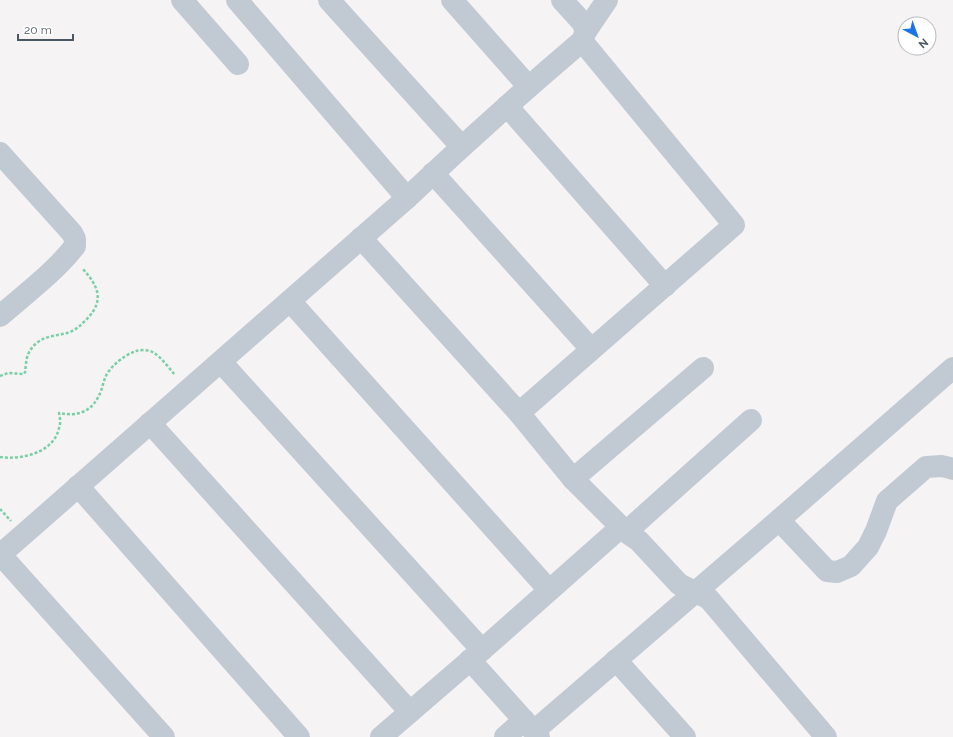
<svg xmlns="http://www.w3.org/2000/svg" width="953" height="737" viewBox="0 0 953 737" font-family="Raleway,sans-serif">
<rect width="100%" height="100%" fill="#f5f3f3"/>
<g fill="none" stroke-linecap="round" stroke-linejoin="round">
<g stroke="#7ad0a6" stroke-width="2.5" stroke-dasharray="3 2" stroke-linecap="butt">
<path d="M0,376L8,373L24,374C26,371 25,369 26,365C26,356 30,348 38,342C47,335 59,336 70,332C77,329 82,324 87,319C105,300 98,286 83,269"/>
<path d="M0,457C21,460 54,453 59,428C61,423 60,418 59,413C80,417 93,411 101,391C103,385 104,379 107,374C113,364 125,355 136,351C141,350 149,349 154,353C162,358 169,368 175,375"/>
<path d="M0,509L11,521"/>
</g>
<g stroke="#c1cad2" stroke-width="22">
<path d="M182,0L238,64"/>
<path d="M237,0L407,198"/>
<path d="M329,0L461,146"/>
<path d="M452,0L528,86"/>
<path d="M562,0L582,22L586,31"/>
<path d="M507,106L665,286"/>
<path d="M0,153L72,233L75,239V246C56,271 24,295 0,316"/>
<path d="M433,173L591,349"/>
<path d="M361,238L519,413L573,479L626,532L639,541L679,584C689,590 700,593 709,599L826,737"/>
<path d="M290,301L549,590"/>
<path d="M221,362L482,650"/>
<path d="M519,413L734,225L582,41"/>
<path d="M150,423L410,712"/>
<path d="M573,479L703,368"/>
<path d="M78,486L299,737"/>
<path d="M779,520L827,571L837,572L851,566L868,547L876,531L887,501L926,467L942,466L953,469"/>
<path d="M626,532L751,420"/>
<path d="M0,554L164,737"/>
<path d="M0,555L407,198C464,144 522,92 582,41L586,31L607,0"/>
<path d="M470,660L539,737"/>
<path d="M616,660L685,737"/>
<path d="M534,731L779,520L953,368"/>
<path d="M381,737L482,650L621,527"/>
<path d="M505,737L524,720"/>
</g>
</g>
<g transform="translate(917 36) rotate(139)"><circle r="19" fill="#ffffff" stroke="#b7bbc0"/>
<path d="M0-3L7 15L0 10L-7 15Z" fill="#1a73e8"/>
<text y="-6" font-size="11" font-weight="bold" text-anchor="middle" fill="#4a5661">N</text>
</g>
<path d="M18 34v6h55v-6" fill="none" stroke="#4a5661" stroke-width="2"/>
<text x="24" y="34" font-size="12" fill="#4a5661" stroke="#ffffff" stroke-width="3" paint-order="stroke">20 m</text>
</svg>
